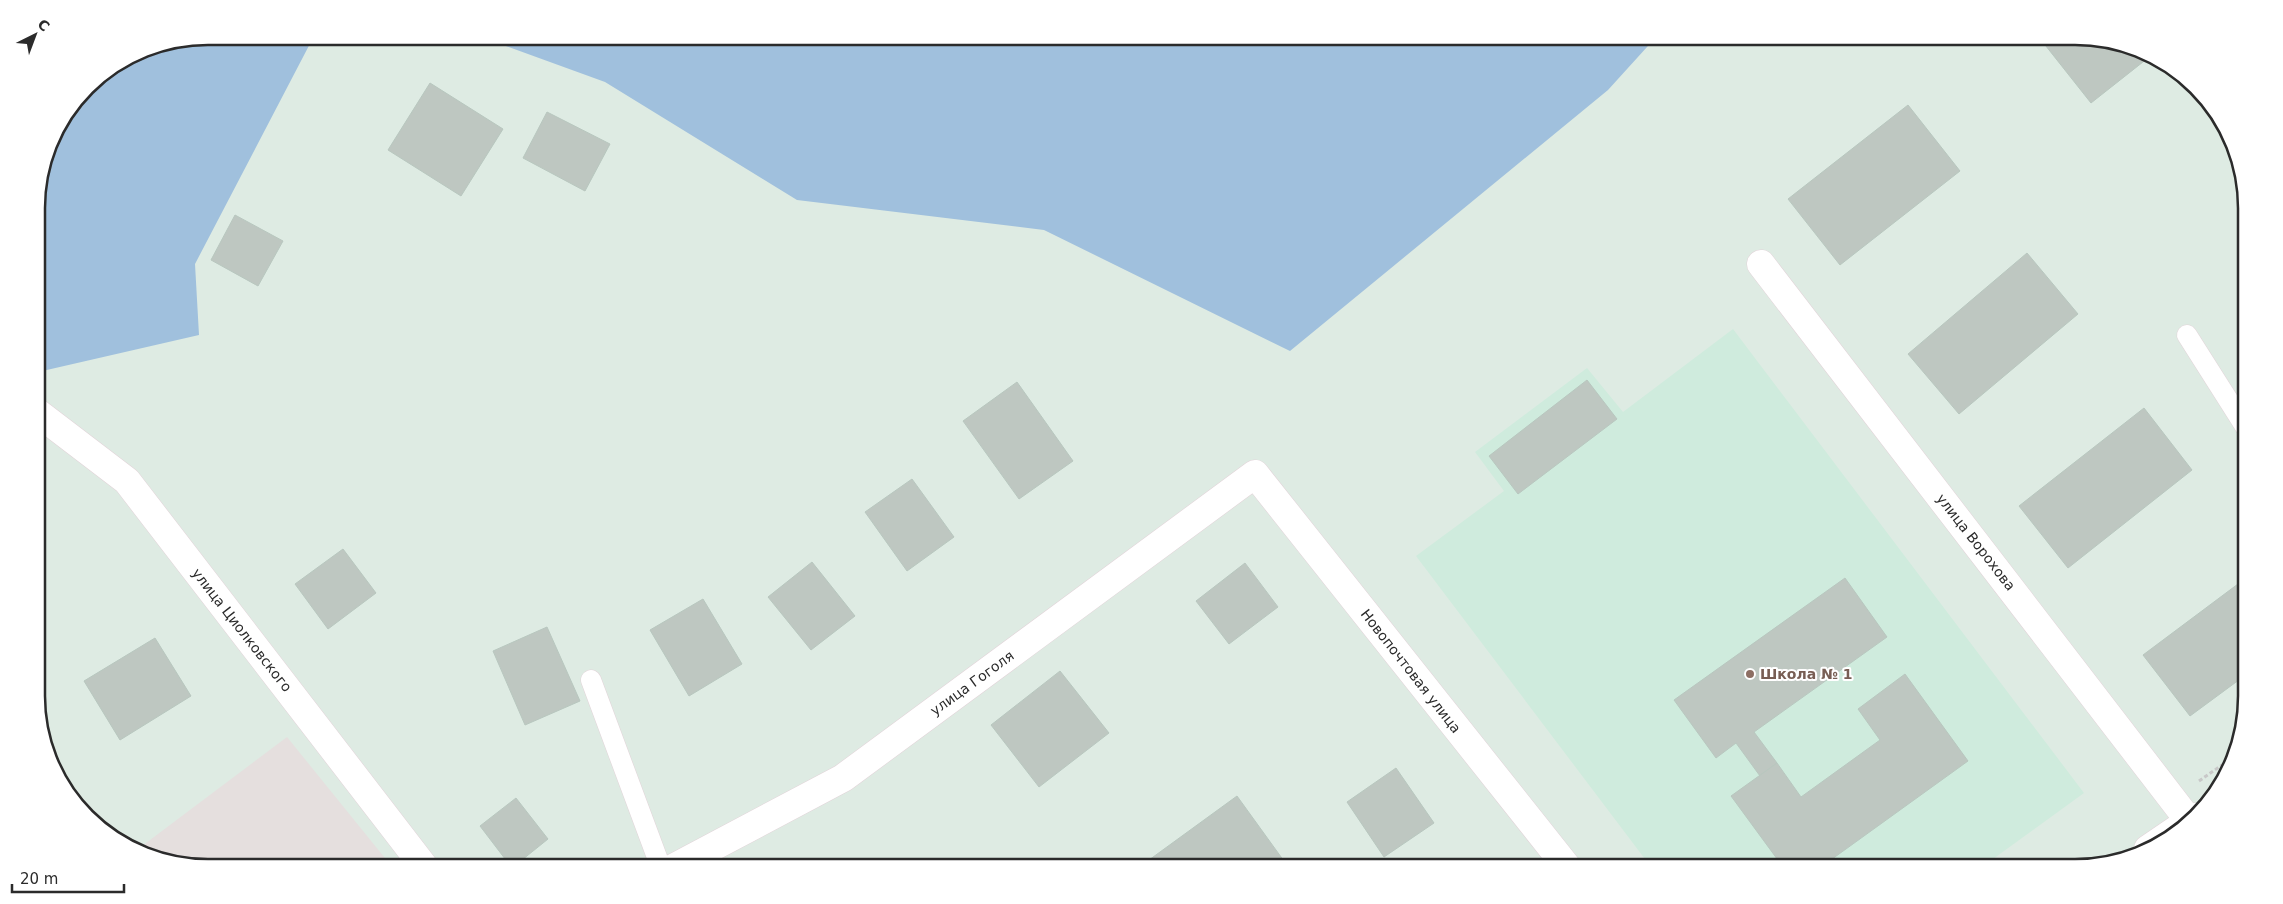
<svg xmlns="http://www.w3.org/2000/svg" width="2283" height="904" viewBox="0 0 2283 904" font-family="'DejaVu Sans',sans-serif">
<rect width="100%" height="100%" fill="#deebe3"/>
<path fill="#e5dfde" d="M287,737L393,868H208L152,859L138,849Z"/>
<path fill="#cfebdd" d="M1733,329L2084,793L1982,867H1651L1416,556L1504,491L1475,452L1587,368L1623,412Z"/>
<g fill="#a0c0dd">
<path d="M208,36H314L195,264L199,335L38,372L37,330L42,287L37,283V196L54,132L94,79L142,49Z"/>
<path d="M478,36H1657L1608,90L1290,351L1044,230L797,200L605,82Z"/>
</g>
<g fill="#bec7c1" stroke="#b8c7bf">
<path d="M2038,36H2075L2131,45L2148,58L2091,103Z"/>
<path d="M430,83L503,129L461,196L388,150Z"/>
<path d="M1908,105L1960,171L1840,265L1788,199Z"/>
<path d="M547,112L610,144L585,191L523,158Z"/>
<path d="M235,215L283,241L258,286L211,260Z"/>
<path d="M2027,253L2078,314L1959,414L1908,354Z"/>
<path d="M1587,380L1617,419L1518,494L1489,456Z"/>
<path d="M1017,382L1073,461L1019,499L963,421Z"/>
<path d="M2144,408L2192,470L2068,568L2019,506Z"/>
<path d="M912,479L954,537L907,571L865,512Z"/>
<path d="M343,549L376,593L328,629L295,584Z"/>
<path d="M812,562L855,616L811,650L768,597Z"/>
<path d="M1245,563L1278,607L1229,644L1196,601Z"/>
<path d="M1845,578L1887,637L1754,732L1777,763L1760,776L1736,743L1716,758L1674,700Z"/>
<path d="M2246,578L2247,674L2190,716L2143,655Z"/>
<path d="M703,599L742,664L689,696L650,630Z"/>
<path d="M547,627L580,701L525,725L493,651Z"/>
<path d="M155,638L191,696L120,740L84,681Z"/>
<path d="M1060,671L1109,733L1039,787L991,725Z"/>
<path d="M1905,674L1968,761L1821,867H1783L1731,796L1777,763L1801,797L1880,740L1858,709Z"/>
<path d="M1396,768L1434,823L1384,857L1347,802Z"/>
<path d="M1237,796L1289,868H1138Z"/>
<path d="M516,798L548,839L512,868L480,826Z"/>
</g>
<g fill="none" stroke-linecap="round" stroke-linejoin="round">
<g stroke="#e2d4d9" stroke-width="21">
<g id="service">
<path d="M2187,335L2246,428"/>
<path d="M591,680L661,868"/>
</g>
</g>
<g stroke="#e2d4d9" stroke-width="29">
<g id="minor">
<path d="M1761,264L2190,822"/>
<path d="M38,413L127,481L425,868"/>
<path d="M673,868L843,778L1255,474L1567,867"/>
</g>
</g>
<g stroke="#e2d4d9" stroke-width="29">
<path id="tertiary" d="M2148,849L2195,817"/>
</g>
<path stroke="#c8c8c8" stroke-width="3" stroke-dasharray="4 2.5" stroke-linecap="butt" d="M2199,781L2235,756"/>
<use href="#service" stroke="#fff" stroke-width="20"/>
<use href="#minor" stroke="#fff" stroke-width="28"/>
<use href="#tertiary" stroke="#fff" stroke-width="28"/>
</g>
<circle fill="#8d6e63" stroke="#fff" stroke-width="2" cx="1750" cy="674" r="5"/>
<g text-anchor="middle" stroke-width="4" stroke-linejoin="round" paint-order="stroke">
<g font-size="14" fill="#2b2b2b" stroke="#fff">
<text transform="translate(1976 542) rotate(52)" y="5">улица Ворохова</text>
<text transform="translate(242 630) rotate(52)" y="5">улица Циолковского</text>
<text transform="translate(1411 671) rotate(52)" y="5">Новопочтовая улица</text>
<text transform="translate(972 683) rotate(-36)" y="5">улица Гоголя</text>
</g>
<g font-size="14" font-weight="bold" fill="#785e54" stroke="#fff" text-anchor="start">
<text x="1760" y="679">Школа № 1</text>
</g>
</g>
<path d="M0 0H2283V904H0ZM208 45H2075A163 163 0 0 1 2238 208V696A163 163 0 0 1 2075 859H208A163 163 0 0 1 45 696V208A163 163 0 0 1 208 45Z" fill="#fff" fill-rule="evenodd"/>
<path fill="none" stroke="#2b2b2b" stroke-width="2.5" d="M208 45H2075A163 163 0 0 1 2238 208V696A163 163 0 0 1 2075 859H208A163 163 0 0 1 45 696V208A163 163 0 0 1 208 45Z"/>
<g transform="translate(35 35) rotate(42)" stroke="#ffffff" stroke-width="4" paint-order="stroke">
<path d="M0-4L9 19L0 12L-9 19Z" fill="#2b2b2b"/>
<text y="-8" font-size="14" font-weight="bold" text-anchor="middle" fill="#2b2b2b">С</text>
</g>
<path d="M12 884v8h112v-8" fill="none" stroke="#2b2b2b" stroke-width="2.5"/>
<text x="20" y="884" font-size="15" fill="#2b2b2b" stroke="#ffffff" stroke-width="4" paint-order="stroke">20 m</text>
</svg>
